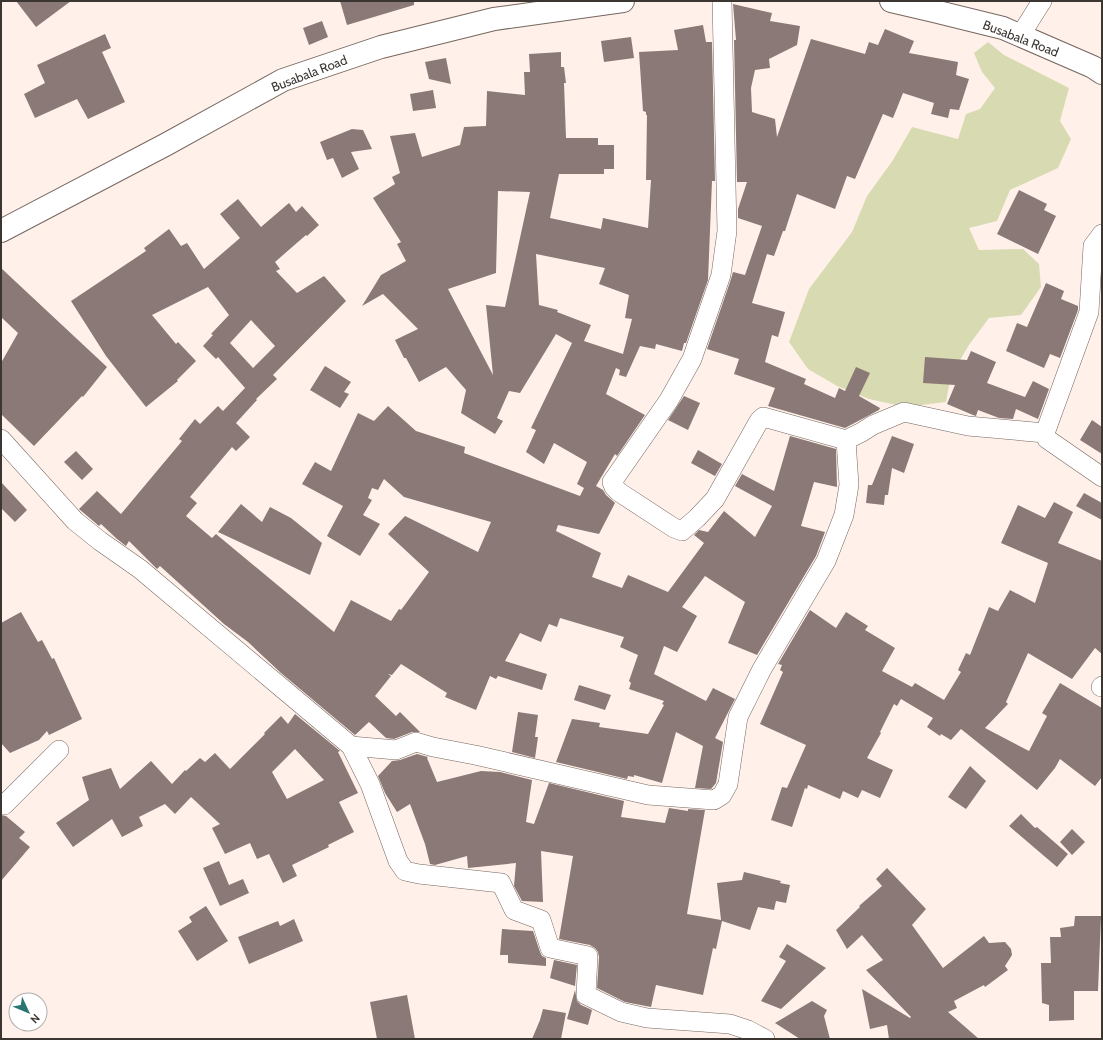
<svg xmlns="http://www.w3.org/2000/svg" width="1103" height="1040" viewBox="0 0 1103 1040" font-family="Cabin,sans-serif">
<rect width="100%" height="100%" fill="#fff1ea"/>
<path fill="#d8dbb2" d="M988,42L1004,55L1069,88L1060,121L1071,139L1058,168L1010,190L997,221L969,228L979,250L1023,249L1039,264L1041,287L1021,315L989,318L969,345L951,375L946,402L905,407L869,399L837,386L808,369L789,342L809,289L852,232L867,196L893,160L912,127L958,139L966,114L980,109L995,88L982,72L974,53Z"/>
<g fill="#8a7976" fill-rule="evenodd">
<path d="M16,1H71L36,27Z"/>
<path d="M340,1H414V5L347,25Z"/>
<path d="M733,4L772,13L770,21L800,26L797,45L769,59L770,68L755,70L751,88L752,112L775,119L777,137L811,39L865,54L869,42L878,45L885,29L914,41L909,53L958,62L956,75L969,79L959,110L950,109L948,118L931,114L934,103L903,93L893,118L883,114L855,179L847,176L835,209L797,194L785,231H783L774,256L767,254L752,303L785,312L778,337L772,335L765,362L806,379L804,384L835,398L839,388L845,391L856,367L870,373L859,396L880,408L879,410L845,428L768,406L775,388L734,374L739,359L707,349L731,279L733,272L745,275L762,226L738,218V209L747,182H737L734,40H736Z"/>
<path d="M322,21L328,37L309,45L303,28Z"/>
<path d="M703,25L706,42H712L715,181H712L708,280L686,343H684L682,351L656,344L655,349L640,346L626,377L619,375L620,370L616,368L606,394L645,415L617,456L615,454L596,486L603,490L606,495L615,503L599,534L558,525L556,531L601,553L592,577L622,588L628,575L668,592L704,543L694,535L699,530L708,532L724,511L755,537L772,506L735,486L742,474L774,491L790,436L836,449L837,487L814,482L801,526L825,532L816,556L757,655L728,643L745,602L705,576L682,607L697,616L677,652L664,646L654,674L706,701L713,688L735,699L715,738L723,742L716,783L711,789L695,788L703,746L676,732L662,783L634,775V777L628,776L627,779L556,762L572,719L600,723L599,727L648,734L664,705L662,704L664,701L629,689L631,683L629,681L638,655L620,647L624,637L560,618L557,627L549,624L541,642L520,633L505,661L547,674L542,690L498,676L496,679L490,676L476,710L445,697L447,693L401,664L392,675L388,674L391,676L375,696L396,716L400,712L420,732H412L394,739L386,738L369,722L355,735L281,673L248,642L224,624L160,566L157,569L129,541L126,546L117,539L101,524L99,526L79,509L97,491L121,514L182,441L179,439L195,419L200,424L218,406L223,411L245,388L218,357L216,359L203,346L213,335L211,334L229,315L208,287L152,315L176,344L178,342L196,361L177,380L178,381L146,407L106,356L71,301L146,251L144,248L169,229L181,246L187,243L204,269L240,238L220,214L238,199L261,227L289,203L296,212L302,206L319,225L307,236L306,235L275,262L280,269L276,271L297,293L324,276L346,301L273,375L277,379L256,399L257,400L236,423L250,437L236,451L232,447L190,497L197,503L186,516L212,538L216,534L334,632L351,600L391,621L399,609L401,610L429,572L388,534L405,516L478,552L491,522L404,497L384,479L378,490L372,488L368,498L372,500L363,515L380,524L360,556L327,536L343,506L302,484L315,462L331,471L358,413L374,421L388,406L416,431L465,447L464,453L580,496L584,488L577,484L587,462L554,443L544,464L526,452L536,430L531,428L572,343L556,334L520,393L509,391L497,418L503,421L495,434L461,413L466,390L446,367L419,382L406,358H404L395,340L418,329L383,294L362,306L381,275L406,261L397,244L401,242L373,198L395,184L392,177L400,173L390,136L415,133L422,157L460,145L464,127L486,126L487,91L525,95L524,72H530L529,54L561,52V67H564L566,83H564L566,138H598V145H614V169H604V174H559L550,218L601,229L603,218L648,228L651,180H646L647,115H646V112L643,111L639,52L678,50L674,30ZM498,191L530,192L505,307L486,305L493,375L448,289L496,273ZM536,254L605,268L599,284L629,295L625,318L632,319L623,354L584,341L591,325L557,312L558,310L539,305ZM251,320L275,346L253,368L230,343Z"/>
<path d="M105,34L111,48L102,52L125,102L88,119L77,99L35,118L24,94L45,83L37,65Z"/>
<path d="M631,37L634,58L604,62L601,41Z"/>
<path d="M446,58L451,84L429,79L425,62Z"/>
<path d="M433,90L436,108L413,111L410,94Z"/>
<path d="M352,129L363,130L372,149L351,152L359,169L342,178L333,158L327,160L320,142Z"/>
<path d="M1019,190L1047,204L1044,210L1056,216L1038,254L997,234Z"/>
<path d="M1,268L107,367L83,397L82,396L34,446L1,414V363L18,333L1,317Z"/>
<path d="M1046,283L1064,291L1061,299L1078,306V310L1060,358L1050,354L1044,368L1006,351L1017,323L1027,327Z"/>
<path d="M971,351L996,362L987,383L1025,397L1033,381L1049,389L1038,419L1016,409L1013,419L999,418L978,410L976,416L973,415L947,404L955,385L923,383L925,357L967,360Z"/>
<path d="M325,366L351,382L344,392L349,394L340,408L310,390Z"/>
<path d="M684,396L700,403L688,430L668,420Z"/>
<path d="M1092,420L1102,427V454L1080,440Z"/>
<path d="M892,436L914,444L904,473L892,468L888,495H885L884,505L866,503L868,485H872Z"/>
<path d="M698,450L722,464L715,476L691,463Z"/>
<path d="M76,451L93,469L82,480L64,462Z"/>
<path d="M1,482L27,510L15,522L1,508Z"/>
<path d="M1084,493L1102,503V520L1076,506Z"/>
<path d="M1054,502L1073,512L1058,543L1102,561V654L1095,648L1072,679L1028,653L1006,702L1008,704L985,728L1029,751L1047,716L1042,713L1060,683L1102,708V777L1095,786L1060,759L1055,768L1037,790L961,729L951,740L941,734L940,736L927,727L933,718L901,699L897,706L894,704L880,732L881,733L867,758L893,770L880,798L862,790L858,798L843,791L840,799L808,785L807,789L805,788L792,827L771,820L782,787L787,788L806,745L760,724L783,672L780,670L782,665L778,664L810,610L836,628L846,612L868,626L865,630L895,648L882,671L912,687L915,683L944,700L961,672L958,670L966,653L970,655L989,607L998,611L1010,590L1035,603L1048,563L1001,543L1018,505L1045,518Z"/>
<path d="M241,504L262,522L270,507L291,518L322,543L310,575L218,532Z"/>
<path d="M21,612L38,642L42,640L52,659L54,658L82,719L49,735L47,731L39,740L10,753L1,743V623Z"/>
<path d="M579,685L611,695L605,710L574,700Z"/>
<path d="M518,712L538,715L535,737H538L535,758L512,752Z"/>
<path d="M295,714L340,751L338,752L358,793L339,802L354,832L328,845L329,847L292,865L297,876L283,883L269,854L257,859L250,843L225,854L212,828L220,824L191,797L175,814L165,804L139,817L143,826L122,837L112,819L73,847L56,823L89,800L82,777L111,768L120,789L151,761L172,784L185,770L186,771L200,758L205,762L215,753L230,769L265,734L264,733L281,716L288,724ZM295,749L324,780L287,799L272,772Z"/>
<path d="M417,754L428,757L427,758L437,782L481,771L500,772L532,780L526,822L534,824L549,783L624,801L621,817L665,823L669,808L688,811V809L705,810L687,914L721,920L717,883L742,880L744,872L781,881L780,883L790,885L786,903L776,901L774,910L758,907L750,930L722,921L716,949L713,948L703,995L656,985L651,1007L625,1002L597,988L599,957L598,952L595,948L590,945L559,939L573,856L541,851L543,902L522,901L514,886L516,863L468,868L467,856L435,865L430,864L425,844L410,804L397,812L385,793L378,776L392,761L400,760Z"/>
<path d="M970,766L986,781L966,809L948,797Z"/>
<path d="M1021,814L1035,828L1037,827L1068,854L1057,867L1009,826Z"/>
<path d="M1,815L6,816L25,832L19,838L30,847L1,881Z"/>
<path d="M1072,829L1085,842L1072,855L1060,842Z"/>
<path d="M219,861L229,885L243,879L249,893L220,906L203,868Z"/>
<path d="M887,868L926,909L912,925L943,968L984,936L989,943L1005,942L1011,949L1012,955L1005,966L1008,970L985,987L984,985L954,1001L957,1008L948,1012L979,1039H889L887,1025L870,1029L862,989L910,1018L911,1017L866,970L883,960L862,935L847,949L836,930L860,907L859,906L882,886L876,879Z"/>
<path d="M206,906L228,941L197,961L178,931L192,922L189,917Z"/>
<path d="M1075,916H1101L1098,991H1074V1020L1049,1021V1005L1042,1003L1041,963H1051L1050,937H1061L1060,928L1074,926Z"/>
<path d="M294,919L303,941L249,964L238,937L278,921L280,926Z"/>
<path d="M502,929L533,931L540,952L542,956L546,958V966L508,963V955H500Z"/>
<path d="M787,944L826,968L781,1009L761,1001L786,961L779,957Z"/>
<path d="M554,960L577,965L575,986L550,978Z"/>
<path d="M575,990L577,1001L581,1005L592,1010L588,1025L567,1019Z"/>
<path d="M407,995L415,1039H377L370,1002Z"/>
<path d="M812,1001L827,1010L824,1016L830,1039H800L775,1023Z"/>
<path d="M543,1009L566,1013L561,1039H532L540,1020Z"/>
</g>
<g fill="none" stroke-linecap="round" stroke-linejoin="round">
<g stroke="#75665f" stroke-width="20">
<g id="minor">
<path d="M722,1L727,231L721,275L692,359L669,400L612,482L614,487L619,492L674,528L682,531L697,518L715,499L759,421L763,417L846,440"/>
<path d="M1020,36L1042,1"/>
<path d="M1045,433L1089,312L1093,246L1102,234"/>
<path d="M1,439L75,521L100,541L140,569L351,746L370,784L398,861L405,871L419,874L501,883L514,910L541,920L550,948L588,956L586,995L621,1012L647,1018L730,1024L748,1030L765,1039"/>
<path d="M1101,687L1102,686"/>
<path d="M351,746L396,750L416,742L433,747L475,755L648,795L714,800L722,795L728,784L738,717L762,669L826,561L844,515L849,485L846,440L862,432L873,425L904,412L968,426L1045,433L1047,439L1102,477"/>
<path d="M1,803L4,805L59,750"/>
</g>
</g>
<g stroke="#75665f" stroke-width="24">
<g id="tertiary">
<path d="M891,1L934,11L1003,28L1093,67L1102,73"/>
<path d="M1,231L165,145L283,80L381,47L494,19L623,1"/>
</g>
</g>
<use href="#minor" stroke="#fff" stroke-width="19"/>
<use href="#tertiary" stroke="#fff" stroke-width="22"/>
</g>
<g text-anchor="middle" stroke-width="4" stroke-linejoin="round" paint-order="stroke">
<g font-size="13" fill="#3c3632" stroke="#fff">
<text transform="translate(1021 38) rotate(21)" y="5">Busabala Road</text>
<text transform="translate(309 73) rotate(-21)" y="5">Busabala Road</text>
</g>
</g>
<rect width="1103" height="1040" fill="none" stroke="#3c3632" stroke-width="4"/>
<g transform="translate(28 1012) rotate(134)"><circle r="19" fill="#ffffff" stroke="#b1afad"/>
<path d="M0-3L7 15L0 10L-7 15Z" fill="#2a7471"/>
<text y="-6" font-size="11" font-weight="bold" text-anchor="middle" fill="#3c3632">N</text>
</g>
</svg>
